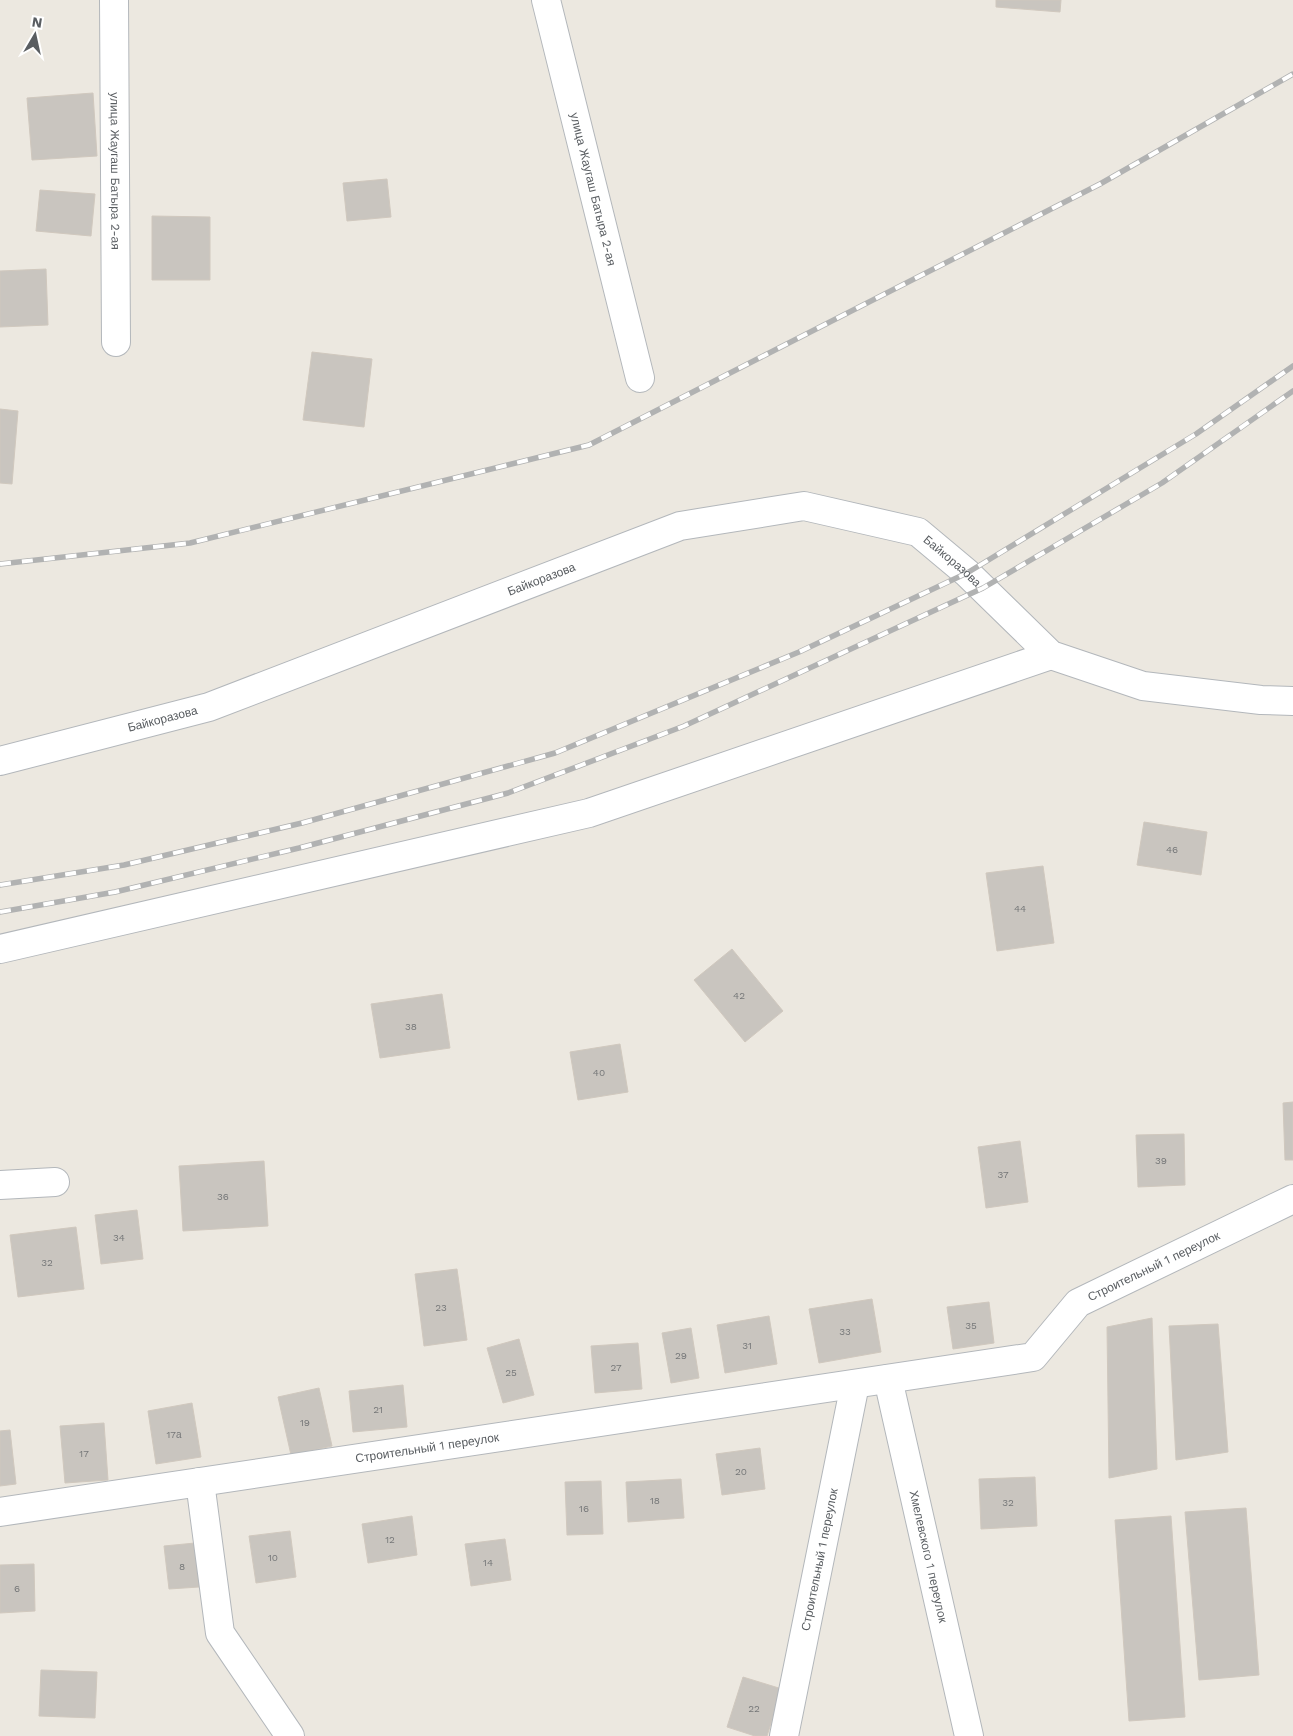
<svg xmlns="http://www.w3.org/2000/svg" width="1293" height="1736" viewBox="0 0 1293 1736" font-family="'Work Sans',sans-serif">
<rect width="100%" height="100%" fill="#ece8e0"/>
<g fill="#c9c5bf" stroke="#d0c8be">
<path d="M996,0H1061L1060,12L996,7Z"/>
<path d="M93,93L97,156L32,160L27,98Z"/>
<path d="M387,179L391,217L347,221L343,183Z"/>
<path d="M40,190L95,194L91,236L36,231Z"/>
<path d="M152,216L210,217V280H152Z"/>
<path d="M46,269L48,325L0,327V271Z"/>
<path d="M312,352L372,359L364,427L303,420Z"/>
<path d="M0,409L18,411L12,484L0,483Z"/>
<path d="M1144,822L1207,832L1201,875L1137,865Z"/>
<path d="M1043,866L1054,943L997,951L986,873Z"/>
<path d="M732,949L783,1011L745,1042L694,980Z"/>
<path d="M442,994L450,1048L380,1058L371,1004Z"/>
<path d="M620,1044L628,1092L578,1100L570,1052Z"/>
<path d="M1293,1102V1160H1285L1283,1103Z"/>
<path d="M1184,1134L1185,1185L1138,1187L1136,1135Z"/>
<path d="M1020,1141L1028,1202L986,1208L978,1147Z"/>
<path d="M264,1161L268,1226L183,1231L179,1166Z"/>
<path d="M137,1210L143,1259L101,1264L95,1215Z"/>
<path d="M76,1227L84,1289L18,1297L10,1235Z"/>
<path d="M457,1269L467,1340L424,1346L415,1274Z"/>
<path d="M872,1299L881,1352L819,1363L809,1309Z"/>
<path d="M989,1302L994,1343L953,1349L947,1307Z"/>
<path d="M769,1316L777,1364L725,1373L717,1325Z"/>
<path d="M1152,1318L1157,1469L1109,1478L1107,1327Z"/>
<path d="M1218,1324L1228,1452L1176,1460L1169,1326Z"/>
<path d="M691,1328L699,1378L671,1383L662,1333Z"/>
<path d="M519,1339L534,1395L503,1403L487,1348Z"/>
<path d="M638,1343L642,1389L595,1393L591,1346Z"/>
<path d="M403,1385L407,1427L353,1432L349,1391Z"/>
<path d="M319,1388L332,1446L291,1455L278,1397Z"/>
<path d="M192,1403L201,1457L156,1464L148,1411Z"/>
<path d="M104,1423L108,1480L65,1483L60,1426Z"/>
<path d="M10,1430L16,1484L0,1486V1431Z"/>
<path d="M760,1448L765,1489L722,1495L716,1454Z"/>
<path d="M1035,1477L1037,1526L981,1529L979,1479Z"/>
<path d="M681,1479L684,1518L628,1522L626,1482Z"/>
<path d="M601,1481L603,1534L567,1535L565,1482Z"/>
<path d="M1246,1508L1259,1675L1199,1680L1185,1512Z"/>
<path d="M412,1516L417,1555L368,1563L362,1524Z"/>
<path d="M1171,1516L1185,1717L1129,1721L1115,1520Z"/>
<path d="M290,1531L296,1577L256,1583L249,1536Z"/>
<path d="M505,1539L511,1580L471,1586L465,1544Z"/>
<path d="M195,1543L199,1587L169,1589L164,1546Z"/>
<path d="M34,1564L35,1611L0,1613V1565Z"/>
<path d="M41,1670L97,1672L95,1718L39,1716Z"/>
<path d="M743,1677L782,1689L767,1736H755L727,1727Z"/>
</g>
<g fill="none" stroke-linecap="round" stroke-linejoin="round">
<g stroke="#b3b7bb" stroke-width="30">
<g id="minor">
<path id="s1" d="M114,0L116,342"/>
<path id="s2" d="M546,0L640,378"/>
<path id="s3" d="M0,761L209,707L680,526L804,506L918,532L967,573L1051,655L1143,686L1261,700L1293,701"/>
<path d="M0,949L589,813L1051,655"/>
<path d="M0,1185L55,1182"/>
<path id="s4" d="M888,1379L969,1736"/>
<path d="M200,1482L220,1633L290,1736"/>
<path id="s5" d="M0,1512L1033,1357L1078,1303L1293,1199"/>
<path id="s6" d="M784,1736L855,1384"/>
</g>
</g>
<use href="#minor" stroke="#fff" stroke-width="28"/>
<g stroke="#b1b2b2" stroke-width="5.5">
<g id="rail">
<path d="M0,564L190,543L589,445L1100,184L1293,74"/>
<path d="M0,885L124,865L302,823L555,753L799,652L967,573L1196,434L1293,366"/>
<path d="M0,912L115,892L299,848L508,793L684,726L983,588L1162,483L1293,391"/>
</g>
</g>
<use href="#rail" stroke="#fff" stroke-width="4" stroke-dasharray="11" stroke-linecap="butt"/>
</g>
<g text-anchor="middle" stroke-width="4.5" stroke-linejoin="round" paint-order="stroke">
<g font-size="10" fill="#757778">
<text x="1172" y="853">46</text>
<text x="1020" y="912">44</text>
<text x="739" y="999">42</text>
<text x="411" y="1030">38</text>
<text x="599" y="1076">40</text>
<text x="1161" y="1164">39</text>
<text x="1003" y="1178">37</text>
<text x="223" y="1200">36</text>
<text x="119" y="1241">34</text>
<text x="47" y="1266">32</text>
<text x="441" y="1311">23</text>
<text x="971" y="1329">35</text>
<text x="845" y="1335">33</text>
<text x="747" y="1349">31</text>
<text x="681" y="1359">29</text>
<text x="616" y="1371">27</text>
<text x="511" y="1376">25</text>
<text x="378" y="1413">21</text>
<text x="305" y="1426">19</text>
<text x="174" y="1438">17а</text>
<text x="84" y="1457">17</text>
<text x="741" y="1475">20</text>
<text x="655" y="1504">18</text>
<text x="1008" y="1506">32</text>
<text x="584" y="1512">16</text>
<text x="390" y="1543">12</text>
<text x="273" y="1561">10</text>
<text x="488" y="1566">14</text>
<text x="182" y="1570">8</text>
<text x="17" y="1592">6</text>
<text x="754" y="1712">22</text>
</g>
<g font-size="12" fill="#595d61" stroke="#fff">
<text dy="4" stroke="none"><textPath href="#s1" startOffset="171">улица Жаугаш Батыра 2-ая</textPath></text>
<text dy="4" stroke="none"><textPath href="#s2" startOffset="195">улица Жаугаш Батыра 2-ая</textPath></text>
<text dy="4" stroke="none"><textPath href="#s3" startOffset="1008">Байкоразова</textPath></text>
<text dy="4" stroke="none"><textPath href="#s3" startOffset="572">Байкоразова</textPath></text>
<text dy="4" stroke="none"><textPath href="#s3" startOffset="168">Байкоразова</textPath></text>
<text dy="4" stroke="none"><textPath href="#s5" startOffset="1199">Строительный 1 переулок</textPath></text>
<text dy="4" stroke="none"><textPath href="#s5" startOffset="432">Строительный 1 переулок</textPath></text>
<text dy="4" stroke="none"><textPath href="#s4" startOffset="182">Хмелевского 1 переулок</textPath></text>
<text dy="4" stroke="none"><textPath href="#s6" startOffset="180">Строительный 1 переулок</textPath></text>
</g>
</g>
<g transform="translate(35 35) rotate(9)" stroke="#ffffff" stroke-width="4" paint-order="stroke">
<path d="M0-4L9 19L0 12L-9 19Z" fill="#595d61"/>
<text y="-8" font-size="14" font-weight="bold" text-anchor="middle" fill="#595d61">N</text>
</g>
</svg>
